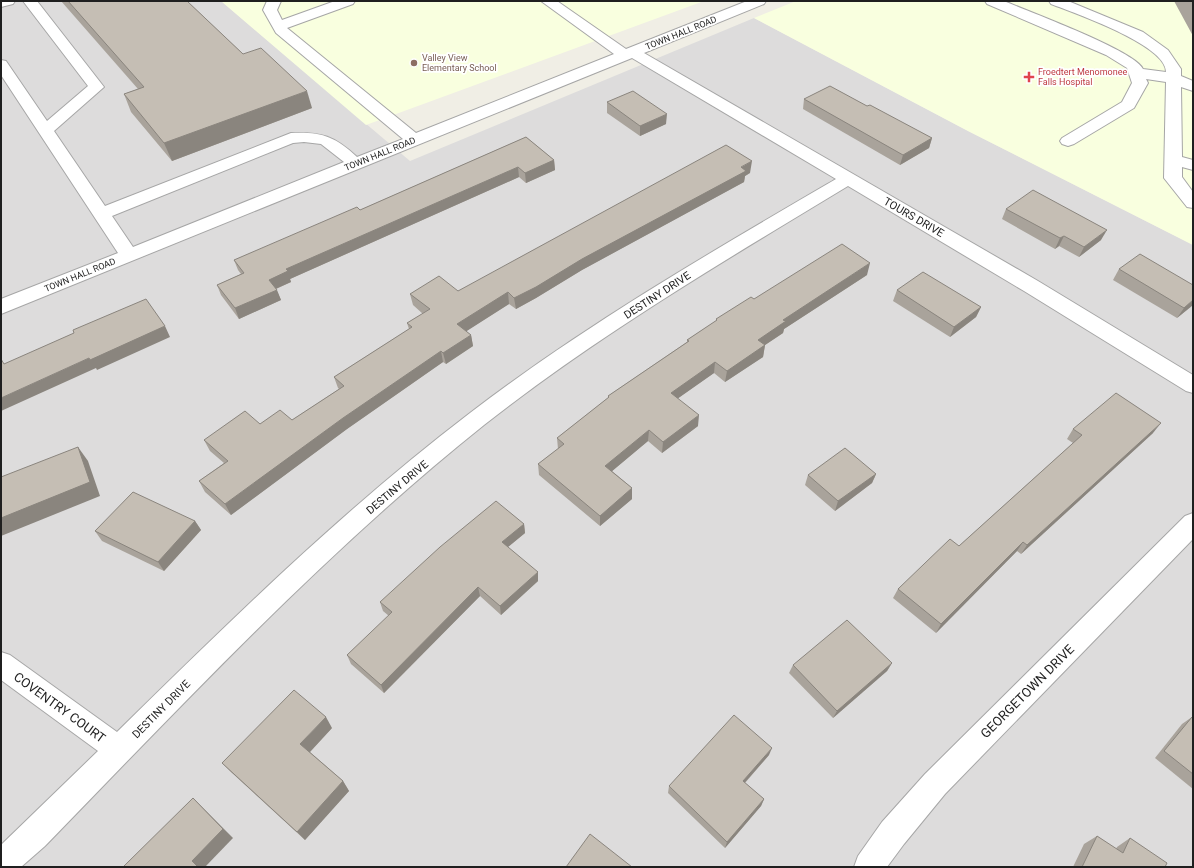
<svg xmlns="http://www.w3.org/2000/svg" width="1194" height="868" viewBox="0 0 1194 868" font-family="Roboto,sans-serif">
<rect width="100%" height="100%" fill="#f0eee5"/>
<path fill="#dddcdc" d="M1,1H221L410,161L754,18L968,131L1193,245V867H1Z"/>
<g fill="#f9ffdf">
<path d="M221,1H704L366,125Z"/>
<path d="M796,1H1193V245L968,131L754,18Z"/>
</g>
<g fill="none" stroke-linecap="round" stroke-linejoin="round">
<g stroke="#a6a6a6" stroke-width="2">
<g id="minor">
<path d="M1,1H15L13,4L1,7Z"/>
<path d="M23,1H37L104,87L54,131L105,206L291,133C322,132 334,136 357,157L403,139L276,33L263,10L267,1H281L277,10L282,20L335,1H355L353,4L287,28L416,133L614,54L541,1H557L626,49L747,1H766L764,4L644,53L1038,281L1193,375V393L1186,391L1024,291L848,186C724,261 598,335 484,425C325,552 186,701 45,846L21,867H1V845L98,751L1,680V652L10,655L117,732C230,621 344,509 470,413C585,325 711,252 836,179L632,58L1,314V299L118,253L1,75V60L6,61L47,121L88,86ZM304,142L321,144L344,162L133,247L112,216L293,143Z"/>
<path d="M985,1H1004C1027,11 1136,51 1143,69L1166,72C1167,45 1074,13 1051,4L1049,1H1068L1143,32L1168,50L1181,69V76L1193,81V91L1181,87L1182,157L1193,160V170L1182,167V177L1193,192V208L1187,207L1164,178L1166,82L1146,79L1148,83L1134,108L1074,144L1068,146L1062,144L1060,141L1062,138L1122,102L1132,83L1127,68L1106,55L987,4Z"/>
<path d="M1193,513V539L945,794L904,844L887,867H854L858,856L882,822L925,774L1185,516Z"/>
</g>
</g>
<use href="#minor" fill="#fff" fill-rule="evenodd"/>
</g>
<g fill="#a9a39b">
<path d="M61,1H187L243,54L312,108L172,161L131,112L124,94L138,89Z"/>
<path d="M1166,1H1193V36L1174,1Z"/>
<path d="M804,99L867,106L932,138L929,148L900,165L803,109Z"/>
<path d="M607,102L666,124L640,136L607,113Z"/>
<path d="M526,137L554,160L555,170L526,183L519,177L290,279L291,282L276,289L281,300L239,319L221,295L217,285L241,274L238,270L234,260L360,210Z"/>
<path d="M750,173L745,176L744,182L582,270L536,298L516,309L509,304L466,331L471,335L473,346L446,364L443,362L347,429L231,515L205,492L199,481L224,463L210,451L204,440L260,424L292,420L339,389L338,388L334,377L409,329L407,323L423,314L413,305L410,294L458,291Z"/>
<path d="M1006,209L1101,240L1079,257L1059,246L1055,249L1002,219Z"/>
<path d="M1119,269L1193,305L1177,318L1113,280Z"/>
<path d="M867,275L784,329L783,333L765,345L763,357L725,382L714,373L678,398L698,426L662,453L648,441L612,471L632,488V499L600,526L539,475L538,464L558,449L557,438L608,398V396L687,342V340L716,321V319L754,299Z"/>
<path d="M897,290L981,307L976,317L950,337L893,301Z"/>
<path d="M1073,429L1153,433L1021,554L1017,551L936,633L893,598L898,589L959,546L1073,443L1067,439Z"/>
<path d="M876,474L872,483L835,511L805,485L808,475Z"/>
<path d="M195,521L201,530L164,571L102,541L95,531Z"/>
<path d="M524,524L525,533L508,547L538,581L501,615L480,596L384,693L351,664L347,655L389,616L383,611L380,602Z"/>
<path d="M892,663L887,671L833,718L789,673L793,665Z"/>
<path d="M1192,717L1193,718V789L1155,758L1182,724Z"/>
<path d="M332,728L310,752L343,781L349,791L305,840L232,773L222,763Z"/>
<path d="M769,755L745,783L764,799L761,806L725,848L668,793L669,786Z"/>
<path d="M1097,836L1116,849L1117,847L1130,838L1165,867H1073L1084,844Z"/>
</g>
<g fill="#8a857e">
<path d="M307,91L312,108L172,161L164,143Z"/>
<path d="M667,114L666,124L640,136V126Z"/>
<path d="M932,138L929,148L900,165L903,155Z"/>
<path d="M554,160L555,170L526,183L525,173Z"/>
<path d="M752,161L750,173L745,176L744,182L582,270L536,298L516,309L514,298Z"/>
<path d="M518,167L519,177L290,279L291,282L273,290L269,280L286,269Z"/>
<path d="M1107,230L1101,240L1079,257L1084,247Z"/>
<path d="M1064,236L1059,246L1055,249L1060,238Z"/>
<path d="M870,263L867,275L784,329L783,333L765,345L763,357L725,382L727,371L758,340L783,320Z"/>
<path d="M277,290L281,300L239,319L235,308Z"/>
<path d="M508,292L509,304L459,336L457,324Z"/>
<path d="M1193,300V305L1177,318L1184,308Z"/>
<path d="M981,307L976,317L950,337L954,327Z"/>
<path d="M165,326L170,337L97,370L96,368L1,411V398L89,358Z"/>
<path d="M471,335L473,346L446,364L443,353Z"/>
<path d="M441,351L443,362L347,429L231,515L225,504L343,418Z"/>
<path d="M715,362L714,373L670,404L671,393Z"/>
<path d="M699,415L698,426L662,453L663,442Z"/>
<path d="M1161,423L1153,433L1021,554L1027,545Z"/>
<path d="M649,430L648,441L605,477V466Z"/>
<path d="M78,447L88,461L100,496L1,536V518Z"/>
<path d="M876,474L872,483L835,511L838,501Z"/>
<path d="M632,488V499L600,526V516Z"/>
<path d="M195,521L201,530L164,571L158,562Z"/>
<path d="M524,524L525,533L503,551L502,542Z"/>
<path d="M1023,542L1017,551L936,633L941,624Z"/>
<path d="M538,572V581L501,615L500,606Z"/>
<path d="M478,587L480,596L384,693L381,685Z"/>
<path d="M892,663L887,671L833,718L837,711Z"/>
<path d="M326,717L332,728L308,754L300,744Z"/>
<path d="M772,748L769,755L740,788L743,781Z"/>
<path d="M343,781L349,791L305,840L297,832Z"/>
<path d="M193,798L233,838L205,867H198L192,861Z"/>
<path d="M764,799L761,806L725,848L727,842Z"/>
</g>
<g fill="#c5beb4" stroke="#8a857e">
<path d="M68,1H187L243,54L261,48L307,91L164,143L124,94L144,87Z"/>
<path d="M830,86L867,106L870,105L932,138L903,155L804,99Z"/>
<path d="M633,91L667,114L640,126L607,102Z"/>
<path d="M526,137L554,160L525,173L518,167L286,269L288,271L269,280L277,290L235,308L217,285L244,273L234,260L357,207L360,210Z"/>
<path d="M726,145L752,161L741,167L746,171L582,259L536,287L514,298L508,292L457,324L471,335L443,353L441,351L343,418L225,504L199,481L228,461L204,440L245,411L260,424L280,410L292,420L344,386L334,377L412,327L407,323L430,309L410,294L439,276L458,291Z"/>
<path d="M1033,190L1107,230L1084,247L1064,236L1060,238L1006,209Z"/>
<path d="M842,244L870,263L783,320L786,321L758,340L765,345L727,371L715,362L671,393L699,415L663,442L649,430L605,466L632,488L600,516L538,464L564,444L557,438L609,397L608,396L689,341L687,340L717,320L716,319L751,297L754,299Z"/>
<path d="M1140,254L1193,285V300L1184,308L1119,269Z"/>
<path d="M923,272L981,307L954,327L897,290Z"/>
<path d="M146,299L165,326L90,360L89,358L1,398V359L4,364L74,333L73,330Z"/>
<path d="M1116,393L1161,423L1027,545L1023,542L941,624L898,589L950,539L959,546L1082,435L1073,429Z"/>
<path d="M78,447L90,482L1,518V477Z"/>
<path d="M845,448L876,474L838,501L808,475Z"/>
<path d="M133,492L195,521L158,562L95,531Z"/>
<path d="M496,501L524,524L502,542L538,572L500,606L478,587L381,685L347,655L392,612L380,602L440,547Z"/>
<path d="M847,620L892,663L837,711L793,665Z"/>
<path d="M294,690L326,717L300,744L343,781L297,832L222,763Z"/>
<path d="M734,715L772,748L743,781L764,799L727,842L669,786Z"/>
<path d="M1192,717L1193,718V774L1164,751Z"/>
<path d="M193,798L223,829L192,861L198,867H123Z"/>
<path d="M590,834L632,867H566Z"/>
<path d="M1097,836L1123,853L1130,838L1167,863L1165,867H1082Z"/>
</g>
<circle fill="#8d6e63" stroke="#fff" stroke-width="1.5" cx="414" cy="63" r="4"/>
<path fill="#e0444e" stroke="#fff" stroke-width="1.5" d="M1027 71h4v4h4v4h-4v4h-4v-4h-4v-4h4z"/>
<g text-anchor="middle" stroke-width="3.5" stroke-linejoin="round" paint-order="stroke">
<g font-size="9" fill="#1f1f1f" stroke="#fff">
<text transform="translate(681 33) rotate(-22)" y="3">TOWN HALL ROAD</text>
<text transform="translate(380 154) rotate(-22)" y="3">TOWN HALL ROAD</text>
<text transform="translate(80 275) rotate(-22)" y="3">TOWN HALL ROAD</text>
</g>
<g font-size="9" fill="#785e54" stroke="#fff" text-anchor="start">
<text x="422" y="61">Valley View<tspan x="422" dy="10">Elementary School</tspan></text>
</g>
<g font-size="9" fill="#be3a42" stroke="#fff" text-anchor="start">
<text x="1038" y="75">Froedtert Menomonee<tspan x="1038" dy="10">Falls Hospital</tspan></text>
</g>
<g font-size="11" fill="#1f1f1f" stroke="#fff">
<text transform="translate(914 217) rotate(30)" y="4">TOURS DRIVE</text>
<text transform="translate(657 295) rotate(-33)" y="4">DESTINY DRIVE</text>
<text transform="translate(397 487) rotate(-40)" y="4">DESTINY DRIVE</text>
<text transform="translate(161 709) rotate(-45)" y="4">DESTINY DRIVE</text>
</g>
<g font-size="13" fill="#1f1f1f" stroke="#fff">
<text transform="translate(1027 691) rotate(-45)" y="5">GEORGETOWN DRIVE</text>
<text transform="translate(60 707) rotate(36)" y="5">COVENTRY COURT</text>
</g>
</g>
<rect width="1194" height="868" fill="none" stroke="#1f1f1f" stroke-width="4"/>
</svg>
